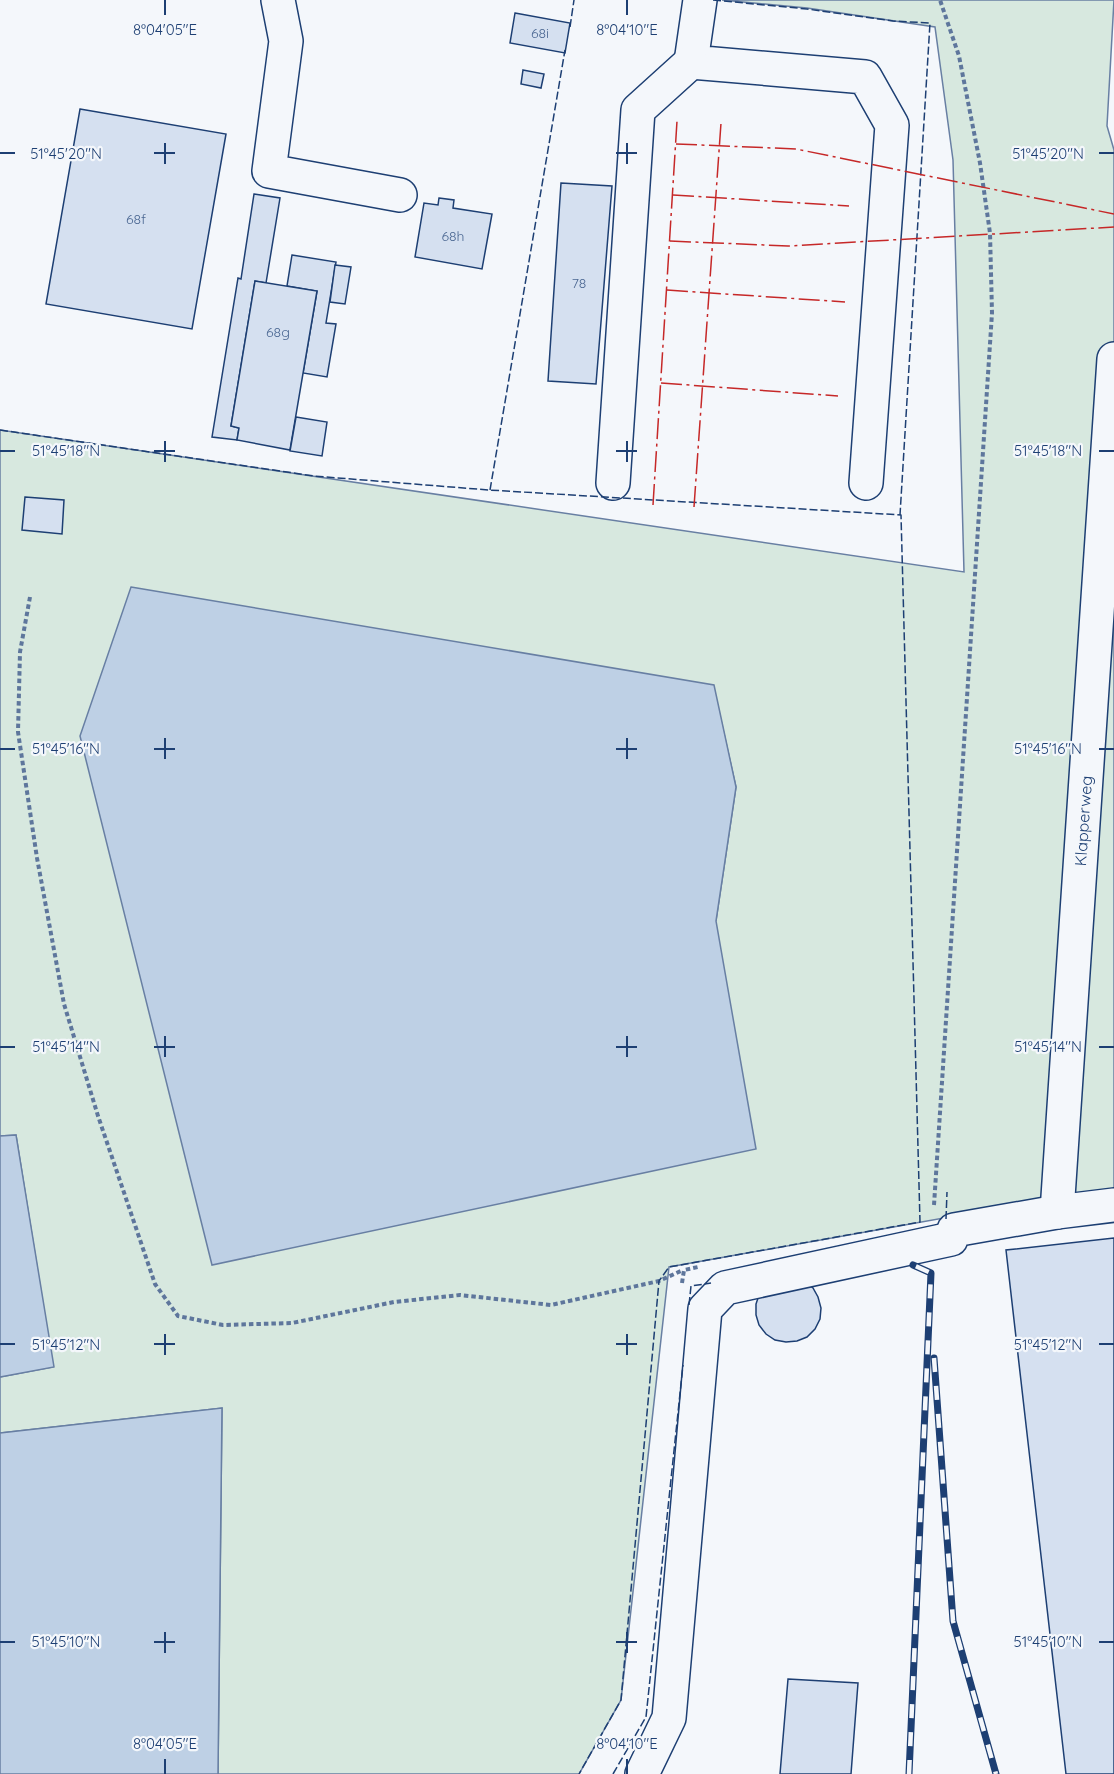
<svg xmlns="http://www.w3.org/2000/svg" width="1114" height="1774" viewBox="0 0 1114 1774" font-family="Quicksand,sans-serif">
<rect width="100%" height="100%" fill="#f4f7fb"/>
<path fill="#d7e8df" stroke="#687fa3" stroke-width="1.5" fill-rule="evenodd" d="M722,0H1114L1107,126L1114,150V1202L1067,1196L669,1267L621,1700L579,1774H218L222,1408L0,1433V1377L53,1367L16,1135L0,1136V430L964,572L953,160L935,27L807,8ZM713,685L736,787L716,921Z"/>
<g fill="#bed0e5" stroke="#687fa3" stroke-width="1.5">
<path d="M131,587L714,685L736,787L716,921L756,1149L212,1265L80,736Z"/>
<path d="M16,1135L54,1367L0,1377V1136Z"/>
<path d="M222,1408L218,1774H0V1433Z"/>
</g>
<g fill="#d5e0f0" stroke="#1d3f73" stroke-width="1.5">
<path d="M515,13L570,23L565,53L510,43Z"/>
<path d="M523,70L544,74L541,88L521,84Z"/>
<path d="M80,109L226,134L192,329L46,304Z"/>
<path d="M561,183L612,186L596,384L548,381Z"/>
<path d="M254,194L280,198L266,283L255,281L231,426L239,428L237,440L212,437L238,278L241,279Z"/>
<path d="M439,198L454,200L453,208L492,214L482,269L415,257L424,203L438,205Z"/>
<path d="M292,255L336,262L326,323L336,324L327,377L303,373L317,291L287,286Z"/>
<path d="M335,265L351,267L345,304L330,302Z"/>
<path d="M255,281L317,291L290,450L237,440L239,428L231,426Z"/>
<path d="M296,417L327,422L322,456L290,451Z"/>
<path d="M25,497L64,500L62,534L22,530Z"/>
<path d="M1114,1238V1774H1066L1006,1250Z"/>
<path d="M805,1282L813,1288L818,1297L821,1308L820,1319L815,1329L807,1337L797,1341L786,1342L775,1340L766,1334L759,1325L756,1315V1304L759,1295Z"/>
<path d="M788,1679L858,1683L851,1774H780Z"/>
</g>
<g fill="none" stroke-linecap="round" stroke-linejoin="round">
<g stroke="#1d3f73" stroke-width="36">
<g id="minor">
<path d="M278,0L286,41L269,171L400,195"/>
<path d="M700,0L691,62L865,77L892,125L866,483"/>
<path d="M613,483L638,110L691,62"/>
<path id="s1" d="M1057,1212L1114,359"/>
<path d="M642,1774L669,1718L705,1309L725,1288L951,1239L954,1230L1057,1212L1114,1205"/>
</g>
</g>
<g stroke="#5e769c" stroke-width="4" stroke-dasharray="4.5 3" stroke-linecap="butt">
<path d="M30,597L20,652L18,732L37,858L64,1004L98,1116L155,1284L178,1316L223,1325L292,1323L394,1302L460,1295L551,1305L659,1281L683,1270"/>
<path d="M934,1205L992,313L990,233L980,163L959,56L940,0"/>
<path d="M682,1283L684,1270L698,1267"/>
</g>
<use href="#minor" stroke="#f4f7fb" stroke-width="33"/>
<g stroke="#1d3f73" stroke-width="7">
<g id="rail">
<path d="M934,1358L953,1621L996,1774"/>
<path d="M909,1774L931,1273L913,1265"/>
</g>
</g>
<use href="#rail" stroke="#f4f7fb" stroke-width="4.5" stroke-dasharray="14" stroke-linecap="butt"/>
<g stroke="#1d3f73" stroke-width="1.5" stroke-dasharray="8 3" stroke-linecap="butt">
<path d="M713,0L807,9L893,21L930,23L900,515"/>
<path d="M570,27L574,0"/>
<path d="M0,430L314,476L489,490L901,515L920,1222L669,1267L659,1281L621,1700L579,1774"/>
<path d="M490,490L565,50"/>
<path d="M946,1219L947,1192"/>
<path d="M689,1305L691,1286L711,1283"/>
<path d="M613,1774L646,1717L683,1365"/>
</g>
<g stroke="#c62828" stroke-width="1.5" stroke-dasharray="21 4.5 3 4.5" stroke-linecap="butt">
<path d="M676,144L796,149L1114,214"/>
<path d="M673,195L849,206"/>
<path d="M670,241L788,246L1114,227"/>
<path d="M667,290L845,302"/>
<path d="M661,383L838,396"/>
<path d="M653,505L677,121"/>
<path d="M694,507L721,123"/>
</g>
</g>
<path fill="none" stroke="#1d3f73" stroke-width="2" d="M165,0V15M627,0V15M165,143V164M627,143V164M0,153H15M154,153H175M616,153H637M1099,153H1114M165,441V462M627,441V462M0,451H15M154,451H175M616,451H637M1099,451H1114M165,738V759M627,738V759M0,749H15M154,749H175M616,749H637M1099,749H1114M165,1036V1057M627,1036V1057M0,1047H15M154,1047H175M616,1047H637M1099,1047H1114M165,1334V1355M627,1334V1355M0,1344H15M154,1344H175M616,1344H637M1099,1344H1114M165,1632V1653M627,1632V1653M0,1642H15M154,1642H175M616,1642H637M1099,1642H1114M165,1759V1774M627,1759V1774"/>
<g text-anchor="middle" stroke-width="4.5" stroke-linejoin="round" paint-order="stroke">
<g font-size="14" fill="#4b6792">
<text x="540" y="38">68i</text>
<text x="136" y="224">68f</text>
<text x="453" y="241">68h</text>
<text x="579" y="288">78</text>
<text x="278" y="337">68g</text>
</g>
<g font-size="16" fill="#1d3f73" stroke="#f4f7fb">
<text dy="6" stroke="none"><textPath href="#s1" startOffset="392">Klapperweg</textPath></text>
</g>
</g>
<g font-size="15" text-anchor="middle" fill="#1d3f73" stroke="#f4f7fb" stroke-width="4.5" stroke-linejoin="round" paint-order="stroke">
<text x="165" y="35">8°04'05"E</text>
<text x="627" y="35">8°04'10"E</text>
<text x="66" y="159">51°45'20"N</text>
<text x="1048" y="159">51°45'20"N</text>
<text x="66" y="456">51°45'18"N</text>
<text x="1048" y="456">51°45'18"N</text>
<text x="66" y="754">51°45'16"N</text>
<text x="1048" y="754">51°45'16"N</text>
<text x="66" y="1052">51°45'14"N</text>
<text x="1048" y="1052">51°45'14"N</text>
<text x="66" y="1350">51°45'12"N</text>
<text x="1048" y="1350">51°45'12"N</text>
<text x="66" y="1647">51°45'10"N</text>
<text x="1048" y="1647">51°45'10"N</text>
<text x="165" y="1749">8°04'05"E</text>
<text x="627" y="1749">8°04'10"E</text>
</g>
</svg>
